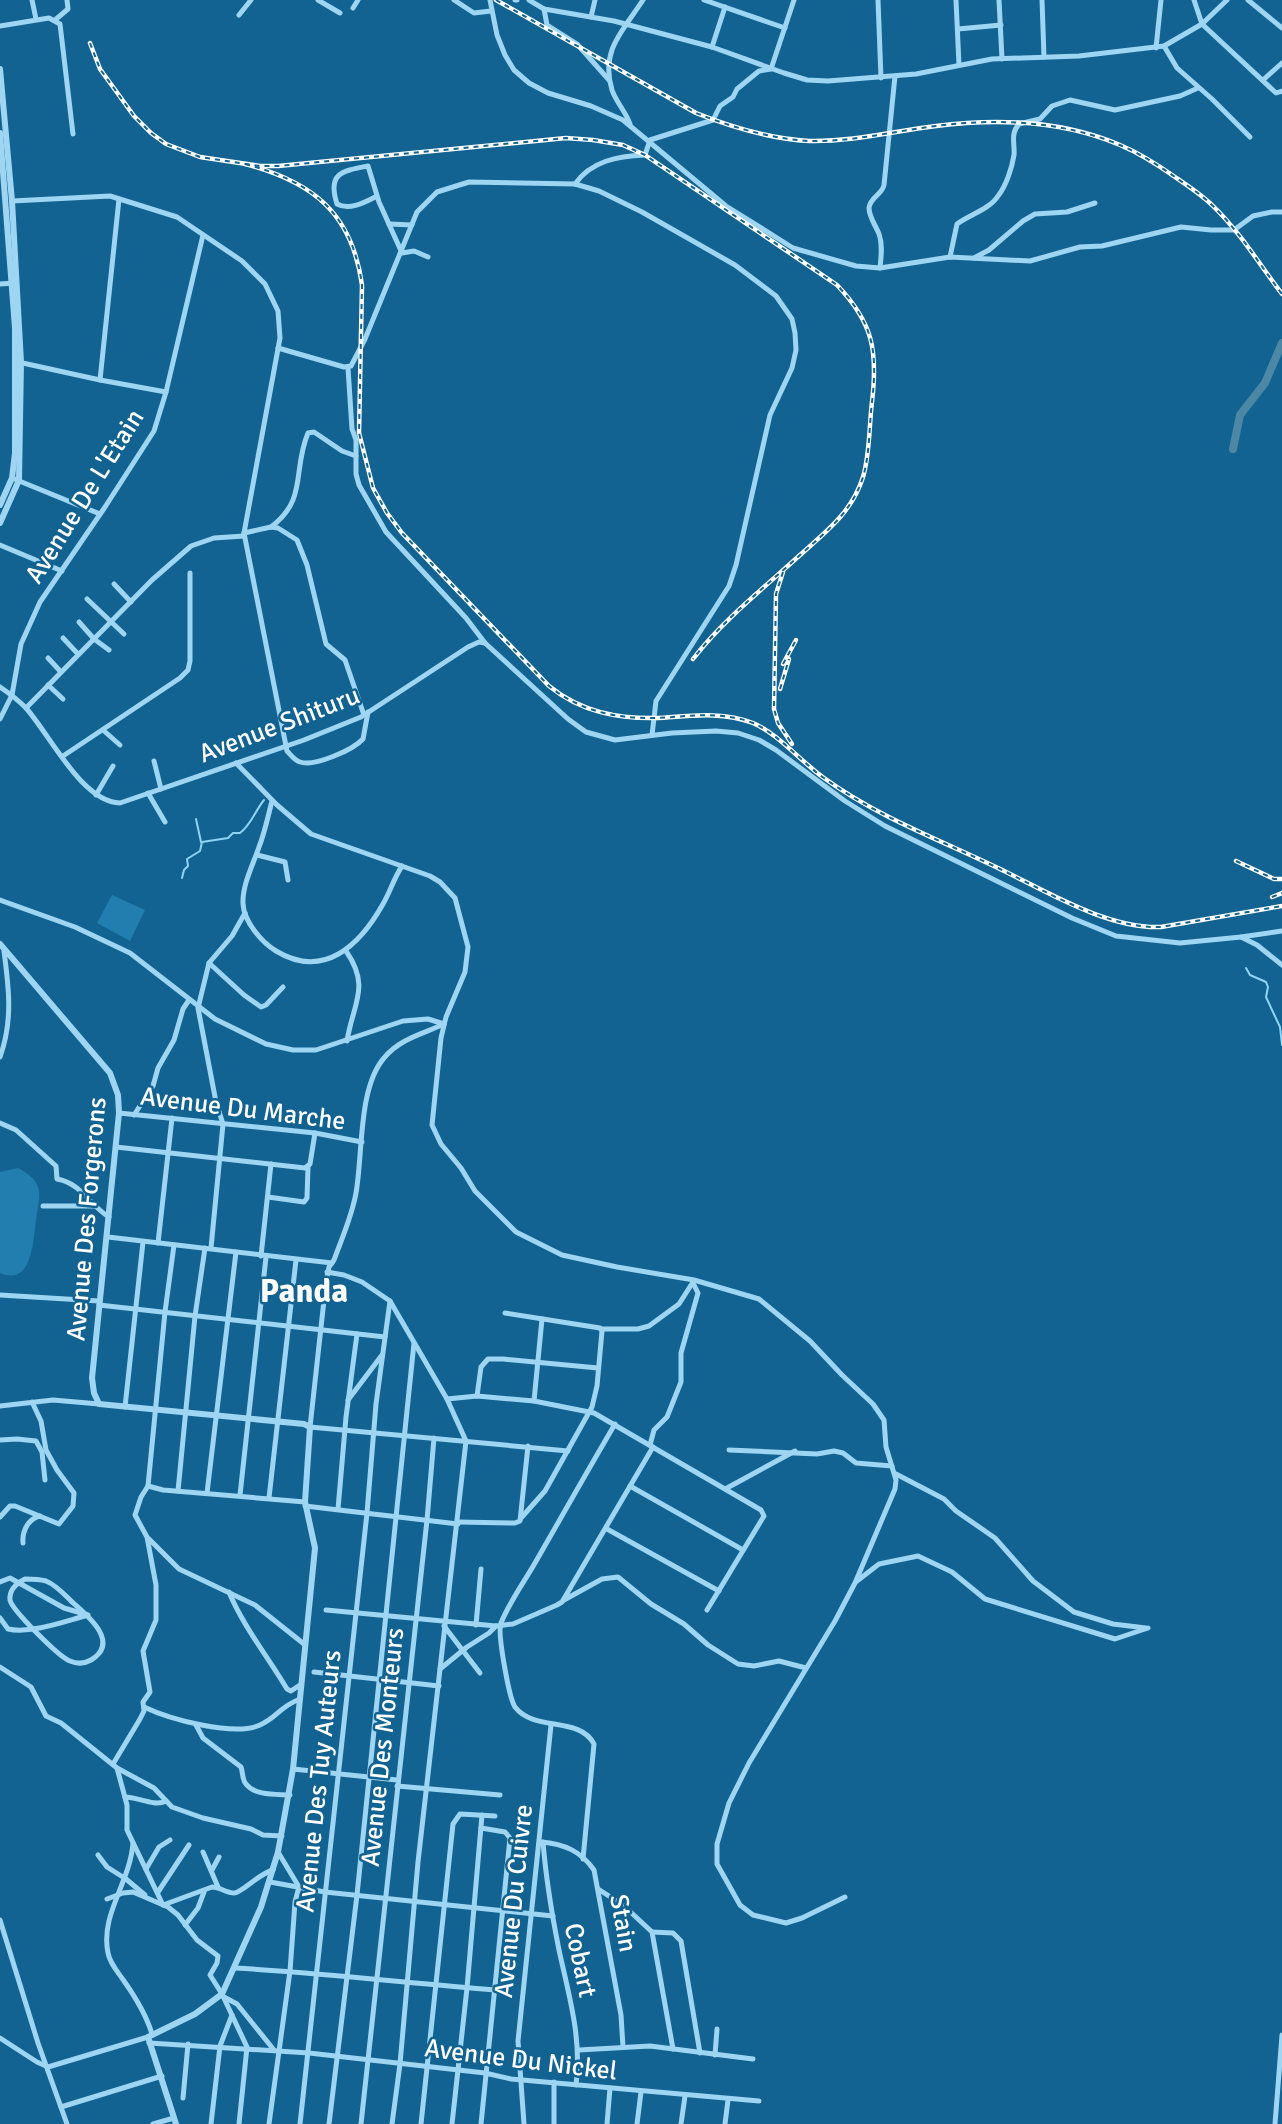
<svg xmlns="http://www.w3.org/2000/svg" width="1282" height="2124" viewBox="0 0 1282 2124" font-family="Signika,sans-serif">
<rect width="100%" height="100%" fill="#126391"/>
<g fill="#217eae">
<path d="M112,895L145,910L130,941L97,923Z"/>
<path d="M18,1168C28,1173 38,1180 39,1192C40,1200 37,1211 36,1220C33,1239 33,1287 0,1273V1172Z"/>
</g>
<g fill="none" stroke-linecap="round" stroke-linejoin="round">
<g stroke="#90d4f5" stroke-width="2">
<path d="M196,819L201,842"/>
<path d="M182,878L184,870L188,866L187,859L200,851L202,842L228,838L233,833H240C251,825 255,811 264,800"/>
<path d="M1246,968L1250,975L1266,982L1268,987L1266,997L1280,1027L1282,1045"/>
</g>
<path stroke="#4c87a6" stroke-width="8" d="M1233,449L1240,415L1265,383L1282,343"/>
<g stroke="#9ed5f2" stroke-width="5">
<path d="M32,0L36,19"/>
<path d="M318,0L340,13"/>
<path d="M454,0L474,13L491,11"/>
<path d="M490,0L497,35L505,55L514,70L529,83L548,93L591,106L623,120L726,206L793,248L856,266L880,268L950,257L1030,261L1080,247L1102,246L1181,227L1211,230H1234L1253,216L1272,212H1282"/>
<path d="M515,0H517"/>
<path d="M529,0L544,9L614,21L712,47L784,73L807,80L828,81L916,74L992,59L1079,56L1164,46L1202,24L1227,0"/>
<path d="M704,0L785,28"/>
<path d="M878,0L881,78"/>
<path d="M956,0L959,65"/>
<path d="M999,0L1002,59"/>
<path d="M1042,0L1044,57"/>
<path d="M1194,0L1202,24L1276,93L1282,91"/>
<path d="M1248,0L1282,28"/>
<path d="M353,8L358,0"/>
<path d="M544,9L547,25L577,44L609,80"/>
<path d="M239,15L251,0"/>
<path d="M591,17L595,0"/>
<path d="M55,20L68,9L67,0"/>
<path d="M0,26L49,18L60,24L73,134"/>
<path d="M958,29L1001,25"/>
<path d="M1164,46L1177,68L1212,99L1250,137"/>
<path d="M712,47L725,7"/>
<path d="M1156,48L1161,0"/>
<path d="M1263,80L1282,63"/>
<path d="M630,124C626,112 616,102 612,90C600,50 623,31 643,0"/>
<path d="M575,184C591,161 618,156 645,155L650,140L713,120L720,106L733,97L737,89L759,71L771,69L794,0"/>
<path d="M377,196C365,202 350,211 337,204C327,173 342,171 368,166L379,202L402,253L414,251L428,257"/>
<path d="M12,201L110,196L177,217L242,261L265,284L278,311L280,338L244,533L287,751C291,755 294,760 300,762C314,767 353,750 363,739L368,712"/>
<path d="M389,224L412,225"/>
<path d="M950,257L957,224C969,215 990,209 998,196C1006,186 1012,168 1014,155C1015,144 1010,134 1019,124L1040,119L1052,106L1070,100L1115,110L1180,96L1198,88"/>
<path d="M974,258L989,250L1023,221L1035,214L1067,212L1095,203"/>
<path d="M880,268C881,257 883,245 879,234C876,226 869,217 869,208C870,197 882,195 884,185L895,76"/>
<path d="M0,284L14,283"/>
<path d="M278,348L344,367L351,366L365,339L417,212L437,192L469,182L575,184L599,191L642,212L735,265L776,296L792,319L795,333L796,350L792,368L770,415L736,565L729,586L656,701L652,735"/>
<path d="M18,362L100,380L166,392"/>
<path d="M348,368L352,429L356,440V474L359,485L386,532L466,618L485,643"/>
<path d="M100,380L119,199"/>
<path d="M12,478L100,514"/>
<path d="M271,527C308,499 292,471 308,433L314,432L342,451L356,456"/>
<path d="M244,533L271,527L278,528L297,540L307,565L326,644L345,660L364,715"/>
<path d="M0,545L62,571"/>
<path d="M114,584L131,602"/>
<path d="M87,599L124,634"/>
<path d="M79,622L94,639L109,650"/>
<path d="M63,638L78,654"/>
<path d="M48,658L61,672"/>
<path d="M48,685L63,699"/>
<path d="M0,687C9,693 18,700 26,708C50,735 82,802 120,803L304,740L361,717L468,647L479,642L485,643L568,719L586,732L615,740L672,733L716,731L738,733L759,740L776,750L845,801L885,826L1072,918L1116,936L1180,943L1241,937L1282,931"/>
<path d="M26,708L152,580L191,546L214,538L244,536"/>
<path d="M0,719L12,695L21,644L40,602L105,507L154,431L166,392L203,235"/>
<path d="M103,730L120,745"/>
<path d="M63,756L180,678L188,670L190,661V573"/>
<path d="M154,761L161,789"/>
<path d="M236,763L277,805L311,834L430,876L440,882L455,898L468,947L465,972L446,1017L441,1038L432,1125L441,1144L461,1168L475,1191L516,1232L562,1255L617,1267L694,1280L759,1299L810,1341L842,1375L873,1404L884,1420L886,1447L896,1480L895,1489L855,1583L835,1621L749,1763L729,1803L717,1844V1864L740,1905L753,1915L786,1923L802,1918L845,1897"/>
<path d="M148,793L165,822"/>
<path d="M96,795L113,766"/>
<path d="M272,801C268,816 265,832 259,847C253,865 242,885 243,904C244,921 261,942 276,951C324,980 360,945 383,904C390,892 394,878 402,866"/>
<path d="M257,855L285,862L288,880"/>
<path d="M0,900L75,927L130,953L215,1019L266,1044L293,1050H316L403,1021L428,1019L444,1024"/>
<path d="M1241,937L1257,945L1282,965"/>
<path d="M346,951C371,987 353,1003 347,1041"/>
<path d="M209,963L244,995L261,1007L266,1005L283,987"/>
<path d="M444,1024C423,1034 399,1039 384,1058C358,1088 363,1154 356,1193C352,1216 342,1238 334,1260L329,1267L326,1282L310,1427L568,1451"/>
<path d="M0,1057C13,1021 9,989 4,951"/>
<path d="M119,1113L315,1133L362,1142"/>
<path d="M134,1115L153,1086L158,1068L174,1040L183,1009L189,1000"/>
<path d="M0,1123L16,1130L56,1166L57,1179C81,1183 89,1205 109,1217"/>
<path d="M116,1147L305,1168L310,1164L315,1133"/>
<path d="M268,1197L304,1202L307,1198L308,1167"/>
<path d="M43,1206H94"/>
<path d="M108,1237L332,1263"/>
<path d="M158,1243L172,1118"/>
<path d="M211,1248L223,1124L216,1102L198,1008L209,963L232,936L245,913"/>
<path d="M261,1256L271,1164"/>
<path d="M327,1272L344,1275L362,1282L390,1301L447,1399L466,1441L418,1862L400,2064L392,2124"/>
<path d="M0,1295L99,1301"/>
<path d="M99,1305L385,1337"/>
<path d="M505,1313L600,1328L602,1331L597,1386L592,1407L545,1491L521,1518"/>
<path d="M601,1329H638L649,1326L679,1304L693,1282"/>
<path d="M477,1396L481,1367L488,1359H503L598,1368"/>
<path d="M447,1399L477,1396L534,1401L594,1413L761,1510L764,1516L707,1610"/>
<path d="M348,1400L382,1355"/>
<path d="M534,1401L542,1319"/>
<path d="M0,1406L53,1400L99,1404"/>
<path d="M125,1407L143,1242"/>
<path d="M0,1440L17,1439L36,1441L42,1452L45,1480"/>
<path d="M650,1445L654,1430L667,1417L681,1382V1353L698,1293L693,1283"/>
<path d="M729,1450L817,1454L834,1451L843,1453L856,1463L892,1466"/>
<path d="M896,1474L944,1499L956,1511L995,1538L1033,1581L1074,1612L1113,1624L1146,1628"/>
<path d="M148,1486L163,1490L305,1502"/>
<path d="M630,1486L743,1550"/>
<path d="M727,1488L795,1451"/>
<path d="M178,1491L195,1316L205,1248"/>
<path d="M207,1493L236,1252"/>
<path d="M240,1495L266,1257"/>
<path d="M269,1498L296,1260"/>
<path d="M305,1506L458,1524"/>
<path d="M338,1509L346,1417L357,1334"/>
<path d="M0,1517L10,1506H15L59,1524L73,1506L74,1493L57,1470L46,1450L41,1421L32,1402"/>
<path d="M458,1522L515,1523L520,1521L528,1446"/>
<path d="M607,1529L719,1591"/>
<path d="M149,1539L179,1569L255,1605L304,1644"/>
<path d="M23,1543C22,1531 28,1519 40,1516"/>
<path d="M25,1579C32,1579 39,1579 46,1581C56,1585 64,1594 71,1601C87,1615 121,1642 91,1660C84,1664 77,1664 70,1661C59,1657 12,1610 10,1600C9,1590 17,1583 25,1579Z"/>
<path d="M857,1581L879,1564L918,1556L952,1572L985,1599L1115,1639L1148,1628"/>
<path d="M0,1582L10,1578L64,1608L88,1615"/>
<path d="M229,1592C243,1626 268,1657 287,1689L291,1691L300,1685"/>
<path d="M564,1600L602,1579L618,1577L651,1604L684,1624L708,1645L738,1664L754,1666L779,1661L806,1668"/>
<path d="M326,1610L496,1626L513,1624L557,1605L562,1602L653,1447"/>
<path d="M0,1618L8,1629C30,1634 63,1622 85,1616"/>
<path d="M476,1625L481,1569"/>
<path d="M444,1626L480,1673"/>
<path d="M0,1667L31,1687L46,1716L61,1723L117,1768L154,1788L172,1807L203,1818L251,1829L263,1835L282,1836"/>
<path d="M440,1669L467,1647L489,1633L496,1626"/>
<path d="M314,1672L439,1686"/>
<path d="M144,1707C169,1719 234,1737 260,1725C278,1717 279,1707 300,1699"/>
<path d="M196,1725L203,1738L241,1767C243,1772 242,1780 246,1784C255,1796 277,1794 290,1795"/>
<path d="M113,1764L140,1719L144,1711L143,1702L150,1692L143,1651L156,1620V1585L147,1537L135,1515L141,1497L148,1486L165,1312L174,1245"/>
<path d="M117,1768L127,1805V1830L163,1905"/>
<path d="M293,1769L397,1780"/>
<path d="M397,1786L500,1795"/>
<path d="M125,1797C138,1797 154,1807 166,1801"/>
<path d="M541,1842C564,1844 581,1851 594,1870L621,2015L623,2047"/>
<path d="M543,1842C546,1879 552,1915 559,1950C569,1996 582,2038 576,2085"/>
<path d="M133,1843C130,1883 100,1914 108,1953C110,1964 118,1972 124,1981C136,1998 146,2014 152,2034"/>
<path d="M203,1852L218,1887"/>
<path d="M98,1855L107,1867L126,1879L145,1895"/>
<path d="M583,1859L594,1744C580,1716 534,1732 515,1707C509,1698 497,1632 501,1623C509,1603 524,1582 535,1563C562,1516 588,1470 615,1424"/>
<path d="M146,1869L159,1847L170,1840"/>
<path d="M212,1870L219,1857"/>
<path d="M270,1882L325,1892L553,1916"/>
<path d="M598,1889L623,1905L652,1932L673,2049"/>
<path d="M158,1892L189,1845"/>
<path d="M107,1899L123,1893L133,1892L168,1907L178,1915L197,1940L218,1956L217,1963L210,1975L222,1994L247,2047L239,2124"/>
<path d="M163,1905L212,1887C220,1887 226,1893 234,1893C242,1893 258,1874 273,1870"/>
<path d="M0,1920L38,2043L67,2124"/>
<path d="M185,1925L198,1908L204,1892"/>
<path d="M652,1932L673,1933L681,1941L700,2053"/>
<path d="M235,1968C322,1973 408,1983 495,1990"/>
<path d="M224,1997L237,2004L274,2050"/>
<path d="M0,2038L37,2062L48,2067L148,2037"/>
<path d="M149,2043L309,2053L485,2073L511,2079L759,2101"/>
<path d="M579,2050L650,2046L753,2059"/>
<path d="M715,2055L717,2029"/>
<path d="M183,2098L188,2044"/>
<path d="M61,2107L162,2076"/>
<path d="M153,2124L174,2118"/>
<path d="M211,2124L220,2046L232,2015"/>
<path d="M269,2124L290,1971L295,1902L299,1887L278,1852"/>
<path d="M300,2124L367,1513L376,1404L390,1301"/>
<path d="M329,2124L357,1895L414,1343"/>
<path d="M361,2124L427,1520L434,1438"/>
<path d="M421,2124L453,1824L460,1814L495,1816"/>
<path d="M452,2124L467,1988L482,1815"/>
<path d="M481,2124L510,1838L505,1832L481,1828"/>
<path d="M524,2124L518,2041L551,1725"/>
<path d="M554,2124V2082"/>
<path d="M607,2124L610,2088"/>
<path d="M637,2124L641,2092"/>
<path d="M681,2124L685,2096"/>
<path d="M725,2124L728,2100"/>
<path d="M1275,2124L1282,2035"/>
</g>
<g stroke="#9ed5f2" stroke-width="6">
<path d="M0,69L12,201L21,362L19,480L0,523"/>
<path d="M0,133L15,328V453L12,478L0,505"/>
<path d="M0,944L110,1073L118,1095L119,1113L92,1378L94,1393L99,1404L304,1424L310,1427L305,1502L315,1548L293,1769L278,1852L261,1907L222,1994L195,2014L148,2037L176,2124"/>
</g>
<g stroke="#fff" stroke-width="4.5">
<g id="rail">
<path d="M496,0L696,113C731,127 772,139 809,141C852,142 895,131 936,126C997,118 1063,121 1120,145C1139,153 1158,165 1175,177C1188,186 1202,195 1213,206C1240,232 1260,265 1282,294"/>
<path d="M90,43L100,69L134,116L151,133L166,144L200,157L260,166H278L566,138L593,140L623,145L645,155L837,285C873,323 878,350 872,402C869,426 870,454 863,477C852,512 827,531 800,555C764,588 723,620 693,659"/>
<path d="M245,164C313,182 352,213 362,285L359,433L373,488L387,513L402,533L549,686C581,712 618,719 658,718C690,716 722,711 753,723C780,735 800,761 824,778C878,817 938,839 998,868C1046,891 1107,929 1161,927L1282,906"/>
<path d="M783,572L776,594L774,709L778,723L792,744"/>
<path d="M783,664L796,640"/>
<path d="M780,689L789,659"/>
<path d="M1236,861L1274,879H1282"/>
<path d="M1272,897L1282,893"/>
</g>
</g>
<use href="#rail" stroke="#126391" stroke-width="2" stroke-dasharray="5" stroke-linecap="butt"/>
</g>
<g text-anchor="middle" stroke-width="5" stroke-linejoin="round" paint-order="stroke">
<g font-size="26" fill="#fff" stroke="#126391">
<text transform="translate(84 496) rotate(-58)" y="9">Avenue De L'Etain</text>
<text transform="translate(279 724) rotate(-21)" y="9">Avenue Shituru</text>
<text transform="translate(243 1108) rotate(7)" y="9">Avenue Du Marche</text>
<text transform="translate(86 1219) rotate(-85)" y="9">Avenue Des Forgerons</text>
<text transform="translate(382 1747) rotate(-84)" y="9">Avenue Des Monteurs</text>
<text transform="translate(318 1781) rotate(-84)" y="9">Avenue Des Tuy Auteurs</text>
<text transform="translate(513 1901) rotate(-84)" y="9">Avenue Du Cuivre</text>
<text transform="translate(624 1923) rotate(80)" y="9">Stain</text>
<text transform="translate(581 1960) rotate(78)" y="9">Cobart</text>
<text transform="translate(521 2059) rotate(7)" y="9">Avenue Du Nickel</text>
</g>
<g font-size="33" font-weight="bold" fill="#fff" stroke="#126391">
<text x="304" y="1302">Panda</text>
</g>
</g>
</svg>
